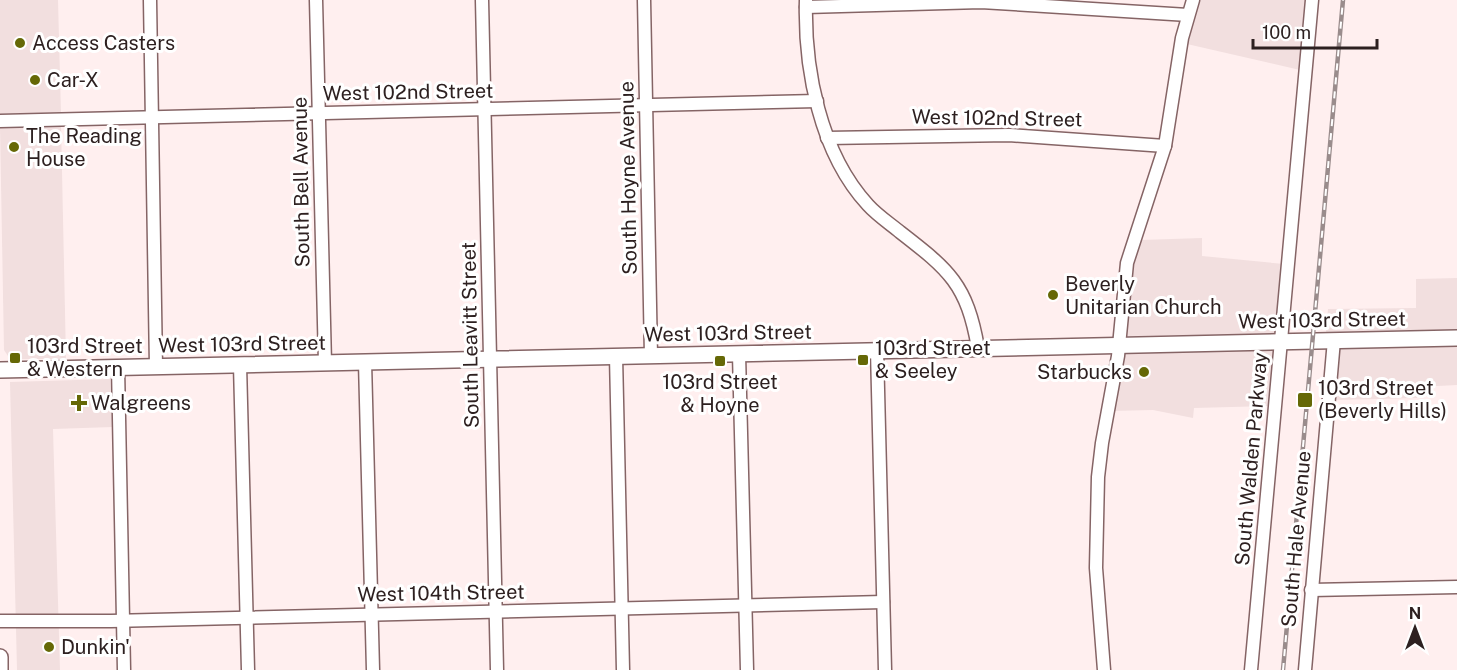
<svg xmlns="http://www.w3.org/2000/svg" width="1457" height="670" viewBox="0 0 1457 670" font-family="'Public Sans',sans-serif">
<rect width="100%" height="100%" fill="#ffefef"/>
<g fill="#f2dfdf">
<path d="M0,0H58L61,114L0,115Z"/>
<path d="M1198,0H1307L1300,70L1187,44Z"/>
<path d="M61,124L66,359H10L4,350L0,126Z"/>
<path d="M1202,238V256L1284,264L1277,334L1125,336L1132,265L1141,240Z"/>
<path d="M1457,278V330L1326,332L1328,309L1416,308V279Z"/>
<path d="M1457,346V385L1418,387L1417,398L1334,400L1338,349Z"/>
<path d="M1276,349L1269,406L1194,408L1193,418L1153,410L1110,411L1120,351Z"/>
<path d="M110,379L113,427L53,429L60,670H17L10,382Z"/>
</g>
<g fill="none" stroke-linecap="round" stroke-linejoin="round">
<g stroke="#856465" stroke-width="15">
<g id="minor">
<path d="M150,0L156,367"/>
<path d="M316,0L325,363"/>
<path d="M482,0L497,670"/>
<path d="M644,0L651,356"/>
<path d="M806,0C804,69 820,153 868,205C877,215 889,223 900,232C949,270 967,284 978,348"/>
<path d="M806,7L981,2L1188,15"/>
<path d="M0,121L817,101"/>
<path d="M827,138L1009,135L1165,146"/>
<path d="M877,350L885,670"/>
<path d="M739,354L747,670"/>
<path d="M616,356L623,670"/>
<path d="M365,362L373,670"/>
<path d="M240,365L248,670"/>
<path d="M118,367L124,670"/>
<path d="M1311,590L1457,587"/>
<path d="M0,621H111L883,602"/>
<path d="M1104,670L1096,568L1098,477L1102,443L1118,356L1127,263L1165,146L1182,38L1193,0"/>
<path d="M1251,670L1312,0"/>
<path d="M1305,670L1334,340"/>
</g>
</g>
<g stroke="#856465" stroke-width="18">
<g id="major">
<path d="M0,370L1457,338"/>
<path d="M0,657V670"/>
</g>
</g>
<use href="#minor" stroke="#fff" stroke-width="12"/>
<use href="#major" stroke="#fff" stroke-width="15"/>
<g stroke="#9a8c8c" stroke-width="4.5">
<path id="rail" d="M1283,670L1343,0"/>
</g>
<use href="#rail" stroke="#fff" stroke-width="2" stroke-dasharray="7" stroke-linecap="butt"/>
</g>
<g fill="#656806" stroke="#fff" stroke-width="2">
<circle cx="20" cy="43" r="6"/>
<circle cx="35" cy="80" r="6"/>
<circle cx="14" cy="147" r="6"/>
<circle cx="1053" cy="295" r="6"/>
<rect x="9" y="352" width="12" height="12" rx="3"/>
<rect x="857" y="354" width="12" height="12" rx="3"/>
<rect x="714" y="355" width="12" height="12" rx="3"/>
<circle cx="1144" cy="372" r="6"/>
<rect x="1297" y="392" width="16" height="16" rx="3"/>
<path d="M76 394h6v6h6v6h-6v6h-6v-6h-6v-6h6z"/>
<circle cx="49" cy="647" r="6"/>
</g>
<g text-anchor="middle" stroke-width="6" stroke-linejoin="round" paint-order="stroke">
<g font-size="20" fill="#2d2020" stroke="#fff" text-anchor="start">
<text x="32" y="50">Access Casters</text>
<text x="47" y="87">Car-X</text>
<text x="26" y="143">The Reading<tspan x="26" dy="23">House</tspan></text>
<text x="1065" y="291">Beverly<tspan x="1065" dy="23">Unitarian Church</tspan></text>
<text x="27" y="353">103rd Street<tspan x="27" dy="23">&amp; Western</tspan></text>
<text x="875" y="355">103rd Street<tspan x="875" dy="23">&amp; Seeley</tspan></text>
<text x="1132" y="379" text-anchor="end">Starbucks</text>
<text x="720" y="389" text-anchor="middle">103rd Street<tspan x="720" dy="23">&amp; Hoyne</tspan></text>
<text x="1318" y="395">103rd Street<tspan x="1318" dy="23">(Beverly Hills)</tspan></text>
<text x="91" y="410">Walgreens</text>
<text x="61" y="654">Dunkin'</text>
</g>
<g font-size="20" fill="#2d2020" stroke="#fff">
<text transform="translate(408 92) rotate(-1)" y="7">West 102nd Street</text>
<text transform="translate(997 118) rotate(1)" y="7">West 102nd Street</text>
<text transform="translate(628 178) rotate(-91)" y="7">South Hoyne Avenue</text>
<text transform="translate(301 182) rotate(-91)" y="7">South Bell Avenue</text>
<text transform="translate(1322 320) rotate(-1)" y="7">West 103rd Street</text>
<text transform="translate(728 333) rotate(-1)" y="7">West 103rd Street</text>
<text transform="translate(470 335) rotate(-91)" y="7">South Leavitt Street</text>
<text transform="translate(242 344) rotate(-1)" y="7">West 103rd Street</text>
<text transform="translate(1251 459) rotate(-85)" y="7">South Walden Parkway</text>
<text transform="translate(1296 539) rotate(-85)" y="7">South Hale Avenue</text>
<text transform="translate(441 593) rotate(-1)" y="7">West 104th Street</text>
</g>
</g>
<g transform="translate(1415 628)" stroke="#ffffff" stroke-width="4.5" paint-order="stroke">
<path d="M0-4.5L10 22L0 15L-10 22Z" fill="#2d2020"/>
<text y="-9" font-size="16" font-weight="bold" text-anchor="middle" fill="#2d2020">N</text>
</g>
<path d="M1253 39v9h124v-9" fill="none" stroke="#2d2020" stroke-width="3"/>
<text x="1262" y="39" font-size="18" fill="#2d2020" stroke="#ffffff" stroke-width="4.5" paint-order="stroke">100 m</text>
</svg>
